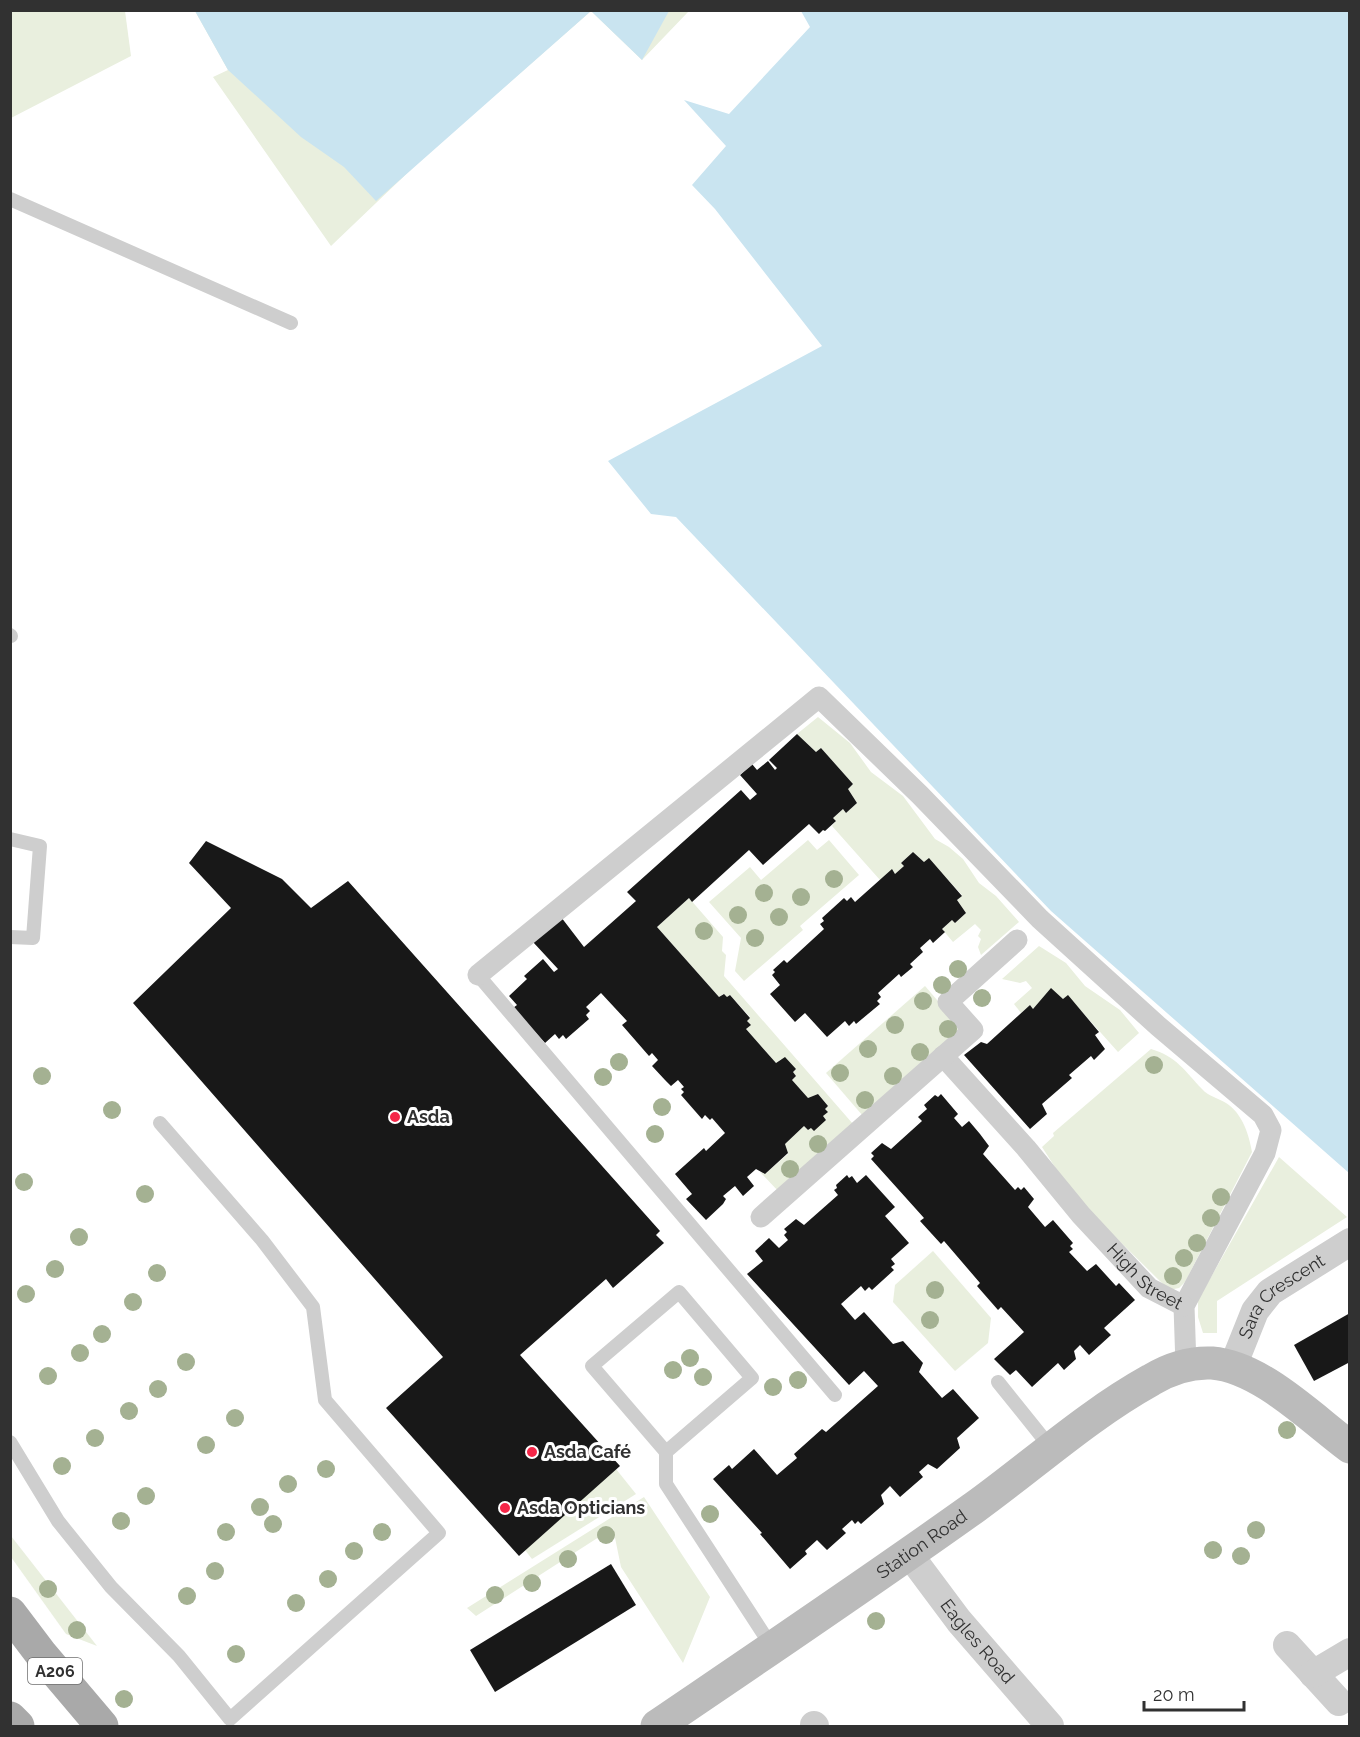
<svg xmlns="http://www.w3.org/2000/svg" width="1360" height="1737" viewBox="0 0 1360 1737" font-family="Raleway,sans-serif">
<rect width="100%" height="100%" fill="#fff"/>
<g fill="#e9efde">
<path d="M11,10L125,11L131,56L11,118Z"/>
<path d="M195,11H689L642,60L591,11L422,159L331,246L213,77L228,70Z"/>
<path d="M818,717L850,743L871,772L903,796L935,839L949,847L963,859L979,883L996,896L1019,922L981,955L978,947L981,939L978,936L981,930L975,924L953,942L942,929L952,920L955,923L966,913L957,900L962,895L929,859L924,862L913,852L901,863L904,866L895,874L892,870L880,880L832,826L836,821L833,818L843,809L846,813L857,803L848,789L853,784L821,748L816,752L797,734Z"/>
<path d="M808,840L817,850L829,840L859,875L800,926L803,930L744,981L735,971L741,938L709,902L750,867L761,880Z"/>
<path d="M689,898L723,937L722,951L726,955L724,976L853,1124L779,1192L760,1172L765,1174L788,1154L785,1144L804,1126L808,1130L826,1120L823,1116L827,1112L825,1109L828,1106L818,1094L808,1098L792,1080L796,1076L793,1072L796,1069L781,1059L776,1063L746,1029L750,1025L747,1021L750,1017L730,995L727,997L723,994L719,997L657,927Z"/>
<path d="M1039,946L1066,963L1085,986L1120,1010L1139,1033L1118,1052L1068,996L1063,999L1051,989L1033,1009L1030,1005L1021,1013L1014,1004L1032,988L1026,981L1020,983L1002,979Z"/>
<path d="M925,986L962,1029L863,1116L826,1073Z"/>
<path d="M1151,1049C1176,1056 1185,1071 1202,1089C1208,1096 1218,1098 1226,1103C1242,1113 1249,1134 1252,1152L1185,1282L1179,1288L1169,1290L1073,1195L1042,1147L1054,1136L1053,1133Z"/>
<path d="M1279,1157L1347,1217L1217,1301V1333H1203L1198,1317V1300Z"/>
<path d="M933,1251L991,1318L988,1343L955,1371L893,1302L895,1285Z"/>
<path d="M616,1469L636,1494L532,1559L525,1550Z"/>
<path d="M644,1497L710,1597L683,1663L621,1567L613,1528L476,1616L467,1608Z"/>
<path d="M10,1536H11L97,1646L66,1634L11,1557Z"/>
</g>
<g fill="#c9e4f0">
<path d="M195,11H669L642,60L591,11L376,201L344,167L301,137L228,70Z"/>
<path d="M801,11H1349V1173L1051,911L676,517L651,514L608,461L822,346L715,209L692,185L726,146L684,100L729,114L810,27Z"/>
</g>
<g fill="#181818">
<path d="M797,734L816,752L821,748L853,784L848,789L857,803L846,813L843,809L833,818L836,821L825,831L823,830L819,834L809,824L763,865L749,850L692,902L689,898L657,927L719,997L724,994L727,997L730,995L750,1018L747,1021L751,1025L746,1029L776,1063L785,1057L796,1069L793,1072L796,1076L792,1080L808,1098L818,1094L828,1106L825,1109L828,1112L823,1116L826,1120L814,1131L811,1128L808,1130L804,1126L785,1144L788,1153L765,1174L756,1169L747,1177L754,1186L743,1196L735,1186L723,1196L726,1199L723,1204L706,1220L686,1199L692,1194L675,1174L704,1148L706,1151L725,1133L712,1118L710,1120L705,1115L702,1119L681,1095L684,1092L681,1089L684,1087L678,1080L671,1086L665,1080L652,1066L658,1060L652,1053L649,1056L622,1025L627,1021L601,993L586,1007L590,1011L586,1015L589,1019L566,1039L563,1035L559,1039L555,1034L545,1043L513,1008L517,1005L509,996L527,979L524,976L543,959L554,972L558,969L533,942L561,917L584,947L636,901L627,892L741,790L750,800L757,794L740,775L752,764L757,770L768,761L775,770L777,768L769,760Z"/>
<path d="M206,841L282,879L311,908L348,881L660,1231L656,1235L664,1243L613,1288L606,1279L520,1355L620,1466L519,1556L386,1408L443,1357L133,1003L231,908L189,863Z"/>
<path d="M913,852L924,862L929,858L962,896L957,900L966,913L955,923L952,920L942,929L945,932L933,943L930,939L920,948L923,952L910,964L913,967L901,977L899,974L878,993L881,997L877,1001L880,1004L856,1024L854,1021L849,1026L845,1021L827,1037L805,1013L795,1022L770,994L780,985L772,975L775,972L773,970L784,960L787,963L824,929L820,924L824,921L822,918L844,898L847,901L851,897L855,902L892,869L895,874L904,866L901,863Z"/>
<path d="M1051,988L1063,999L1068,995L1099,1032L1095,1035L1105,1049L1094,1060L1091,1056L1069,1075L1072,1078L1042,1104L1047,1114L1030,1129L964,1055L981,1042L987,1044L1030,1005L1033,1009Z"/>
<path d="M941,1094L958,1114L954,1118L962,1127L969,1121L980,1134L989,1146L983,1154L1015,1190L1018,1187L1021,1190L1024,1187L1034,1199L1028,1207L1045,1227L1053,1220L1073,1243L1070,1246L1073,1249L1069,1252L1087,1271L1096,1264L1116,1286L1119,1283L1135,1300L1104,1328L1111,1335L1089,1355L1080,1345L1074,1351L1076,1359L1064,1370L1058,1363L1032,1387L1016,1370L1010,1375L994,1359L1024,1332L1001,1307L998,1310L977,1286L980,1283L944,1241L941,1244L920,1221L924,1218L871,1159L874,1156L871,1153L882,1143L891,1149L922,1121L918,1117L927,1109L924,1105L935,1095L938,1097Z"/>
<path d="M847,1175L849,1178L852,1176L857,1183L866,1175L895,1207L885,1216L909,1243L891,1259L895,1264L891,1267L894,1270L872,1290L869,1287L865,1291L861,1286L841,1304L855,1320L864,1312L893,1344L903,1341L923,1363L919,1372L942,1398L953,1389L979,1418L957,1438L960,1448L937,1469L928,1464L919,1472L923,1477L900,1497L890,1486L881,1495L884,1504L861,1524L858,1521L855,1524L852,1520L842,1529L846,1533L827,1550L817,1540L805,1551L807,1554L790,1569L760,1534L762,1533L713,1479L729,1465L732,1469L754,1449L777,1475L797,1458L794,1454L822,1429L826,1432L878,1386L864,1371L849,1385L747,1274L763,1261L755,1251L769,1238L779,1248L788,1240L784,1235L787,1232L784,1229L796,1219L804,1225L838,1195L834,1190L837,1188L836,1185Z"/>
<path d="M1350,1313V1362L1314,1381L1294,1345Z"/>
<path d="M611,1564L636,1605L495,1692L470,1650Z"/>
</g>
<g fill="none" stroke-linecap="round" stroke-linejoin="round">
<g stroke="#cecece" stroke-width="14">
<path d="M10,199L291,323"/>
<path d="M10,635L11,636"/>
<path d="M10,839L40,846L33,938L10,937"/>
<path d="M478,975L835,1395"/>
<path d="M998,1382L1051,1448"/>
<path d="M10,1442L58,1521L111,1587L179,1656L230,1719L439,1533L325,1400L313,1307L262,1240L160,1123"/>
<path d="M666,1452L752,1378L679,1292L592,1366L666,1452V1484L772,1647"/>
</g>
<g stroke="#cecece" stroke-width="21">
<path d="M478,975L819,697L920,795L1040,919L1158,1026L1263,1115L1271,1130L1265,1153L1184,1306L1186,1366"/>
<path id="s1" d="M943,1056L1026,1148L1081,1215L1149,1288L1184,1306"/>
<path d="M761,1217L973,1030L948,1002L1017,940"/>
</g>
<g stroke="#cecece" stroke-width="28">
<path id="s2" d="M1233,1366L1255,1311L1270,1292L1350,1242"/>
<path id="s3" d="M909,1554L959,1621L1050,1726"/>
<path d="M1287,1645L1339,1702"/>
<path d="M1313,1674L1350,1652"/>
<path d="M814,1725L815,1726"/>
</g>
<path stroke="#bbb" stroke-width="33" id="s4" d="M657,1726C763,1654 870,1582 975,1507C1033,1465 1088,1415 1151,1380C1169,1369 1191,1362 1212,1363C1261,1367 1311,1418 1350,1447"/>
<g stroke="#a9a9a9" stroke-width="33">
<path d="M10,1613L41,1654L102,1726"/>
<path d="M10,1718L18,1726"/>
</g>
</g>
<g fill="#a4b192">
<circle cx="834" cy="879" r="9"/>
<circle cx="764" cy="893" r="9"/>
<circle cx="801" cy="897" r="9"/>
<circle cx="738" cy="915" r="9"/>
<circle cx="779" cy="917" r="9"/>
<circle cx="704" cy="931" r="9"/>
<circle cx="755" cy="938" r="9"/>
<circle cx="958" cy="969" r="9"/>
<circle cx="942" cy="985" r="9"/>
<circle cx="982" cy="998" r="9"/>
<circle cx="923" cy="1001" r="9"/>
<circle cx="895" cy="1025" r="9"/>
<circle cx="948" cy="1029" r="9"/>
<circle cx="868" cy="1049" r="9"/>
<circle cx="920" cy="1052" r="9"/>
<circle cx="619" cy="1062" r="9"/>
<circle cx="1154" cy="1065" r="9"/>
<circle cx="840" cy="1073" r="9"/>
<circle cx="42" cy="1076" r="9"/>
<circle cx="893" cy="1076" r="9"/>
<circle cx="603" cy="1077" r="9"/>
<circle cx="865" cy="1100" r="9"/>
<circle cx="662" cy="1107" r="9"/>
<circle cx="112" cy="1110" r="9"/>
<circle cx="655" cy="1134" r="9"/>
<circle cx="818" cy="1144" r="9"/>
<circle cx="790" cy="1169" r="9"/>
<circle cx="24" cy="1182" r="9"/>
<circle cx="145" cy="1194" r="9"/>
<circle cx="1221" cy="1197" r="9"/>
<circle cx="1211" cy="1218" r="9"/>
<circle cx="79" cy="1237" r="9"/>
<circle cx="1197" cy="1243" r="9"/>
<circle cx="1184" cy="1258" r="9"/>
<circle cx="55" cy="1269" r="9"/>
<circle cx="157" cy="1273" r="9"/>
<circle cx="1173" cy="1276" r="9"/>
<circle cx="935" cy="1290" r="9"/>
<circle cx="26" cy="1294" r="9"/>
<circle cx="133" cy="1302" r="9"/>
<circle cx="930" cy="1320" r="9"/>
<circle cx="102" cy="1334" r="9"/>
<circle cx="80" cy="1353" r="9"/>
<circle cx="690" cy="1358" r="9"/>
<circle cx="186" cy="1362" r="9"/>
<circle cx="673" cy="1370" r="9"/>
<circle cx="48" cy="1376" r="9"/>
<circle cx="703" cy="1377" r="9"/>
<circle cx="798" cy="1380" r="9"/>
<circle cx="773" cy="1387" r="9"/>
<circle cx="158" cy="1389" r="9"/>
<circle cx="129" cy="1411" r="9"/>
<circle cx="235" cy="1418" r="9"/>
<circle cx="1287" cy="1430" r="9"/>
<circle cx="95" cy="1438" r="9"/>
<circle cx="206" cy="1445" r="9"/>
<circle cx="62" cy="1466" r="9"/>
<circle cx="326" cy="1469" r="9"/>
<circle cx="288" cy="1484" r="9"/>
<circle cx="146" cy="1496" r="9"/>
<circle cx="260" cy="1507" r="9"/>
<circle cx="710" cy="1514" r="9"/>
<circle cx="121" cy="1521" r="9"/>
<circle cx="273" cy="1524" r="9"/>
<circle cx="1256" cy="1530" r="9"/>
<circle cx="226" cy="1532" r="9"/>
<circle cx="382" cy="1532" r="9"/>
<circle cx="606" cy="1535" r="9"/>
<circle cx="1213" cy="1550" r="9"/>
<circle cx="354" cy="1551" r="9"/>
<circle cx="1241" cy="1556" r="9"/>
<circle cx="568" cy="1559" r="9"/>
<circle cx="215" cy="1571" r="9"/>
<circle cx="328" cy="1579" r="9"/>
<circle cx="532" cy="1583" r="9"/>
<circle cx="48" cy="1589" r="9"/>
<circle cx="495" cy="1595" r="9"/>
<circle cx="187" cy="1596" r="9"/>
<circle cx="296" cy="1603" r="9"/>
<circle cx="876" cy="1621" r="9"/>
<circle cx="77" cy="1630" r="9"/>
<circle cx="236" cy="1654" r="9"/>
<circle cx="124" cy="1699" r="9"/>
</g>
<g fill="#f52648" stroke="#fff" stroke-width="2">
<circle cx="395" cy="1117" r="6"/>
<circle cx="532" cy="1452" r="6"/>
<circle cx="505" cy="1508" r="6"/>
</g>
<g text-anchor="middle" stroke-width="6" stroke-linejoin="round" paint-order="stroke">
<rect fill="#fff" stroke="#6f6f6f" stroke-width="1.5" x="28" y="1658" width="54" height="26" rx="4.5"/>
<g font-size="16" font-weight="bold" fill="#313131">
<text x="55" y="1677">A206</text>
</g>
<g font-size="18" font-weight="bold" fill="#313131" stroke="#fff" text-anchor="start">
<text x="407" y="1123">Asda</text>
<text x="544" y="1458">Asda Café</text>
<text x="517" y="1514">Asda Opticians</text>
</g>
<g font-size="18" fill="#313131" stroke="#fff">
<text dy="6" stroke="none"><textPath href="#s1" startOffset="300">High Street</textPath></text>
<text dy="6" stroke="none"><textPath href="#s2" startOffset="88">Sara Crescent</textPath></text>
<text dy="6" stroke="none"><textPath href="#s4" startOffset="321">Station Road</textPath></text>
<text dy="6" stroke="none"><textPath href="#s3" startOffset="111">Eagles Road</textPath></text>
</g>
</g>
<rect width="1360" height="1737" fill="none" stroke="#313131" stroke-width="24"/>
<path d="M1144 1701v9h100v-9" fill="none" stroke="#313131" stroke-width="3"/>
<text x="1153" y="1701" font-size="18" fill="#313131" stroke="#ffffff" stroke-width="4.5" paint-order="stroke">20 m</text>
</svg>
